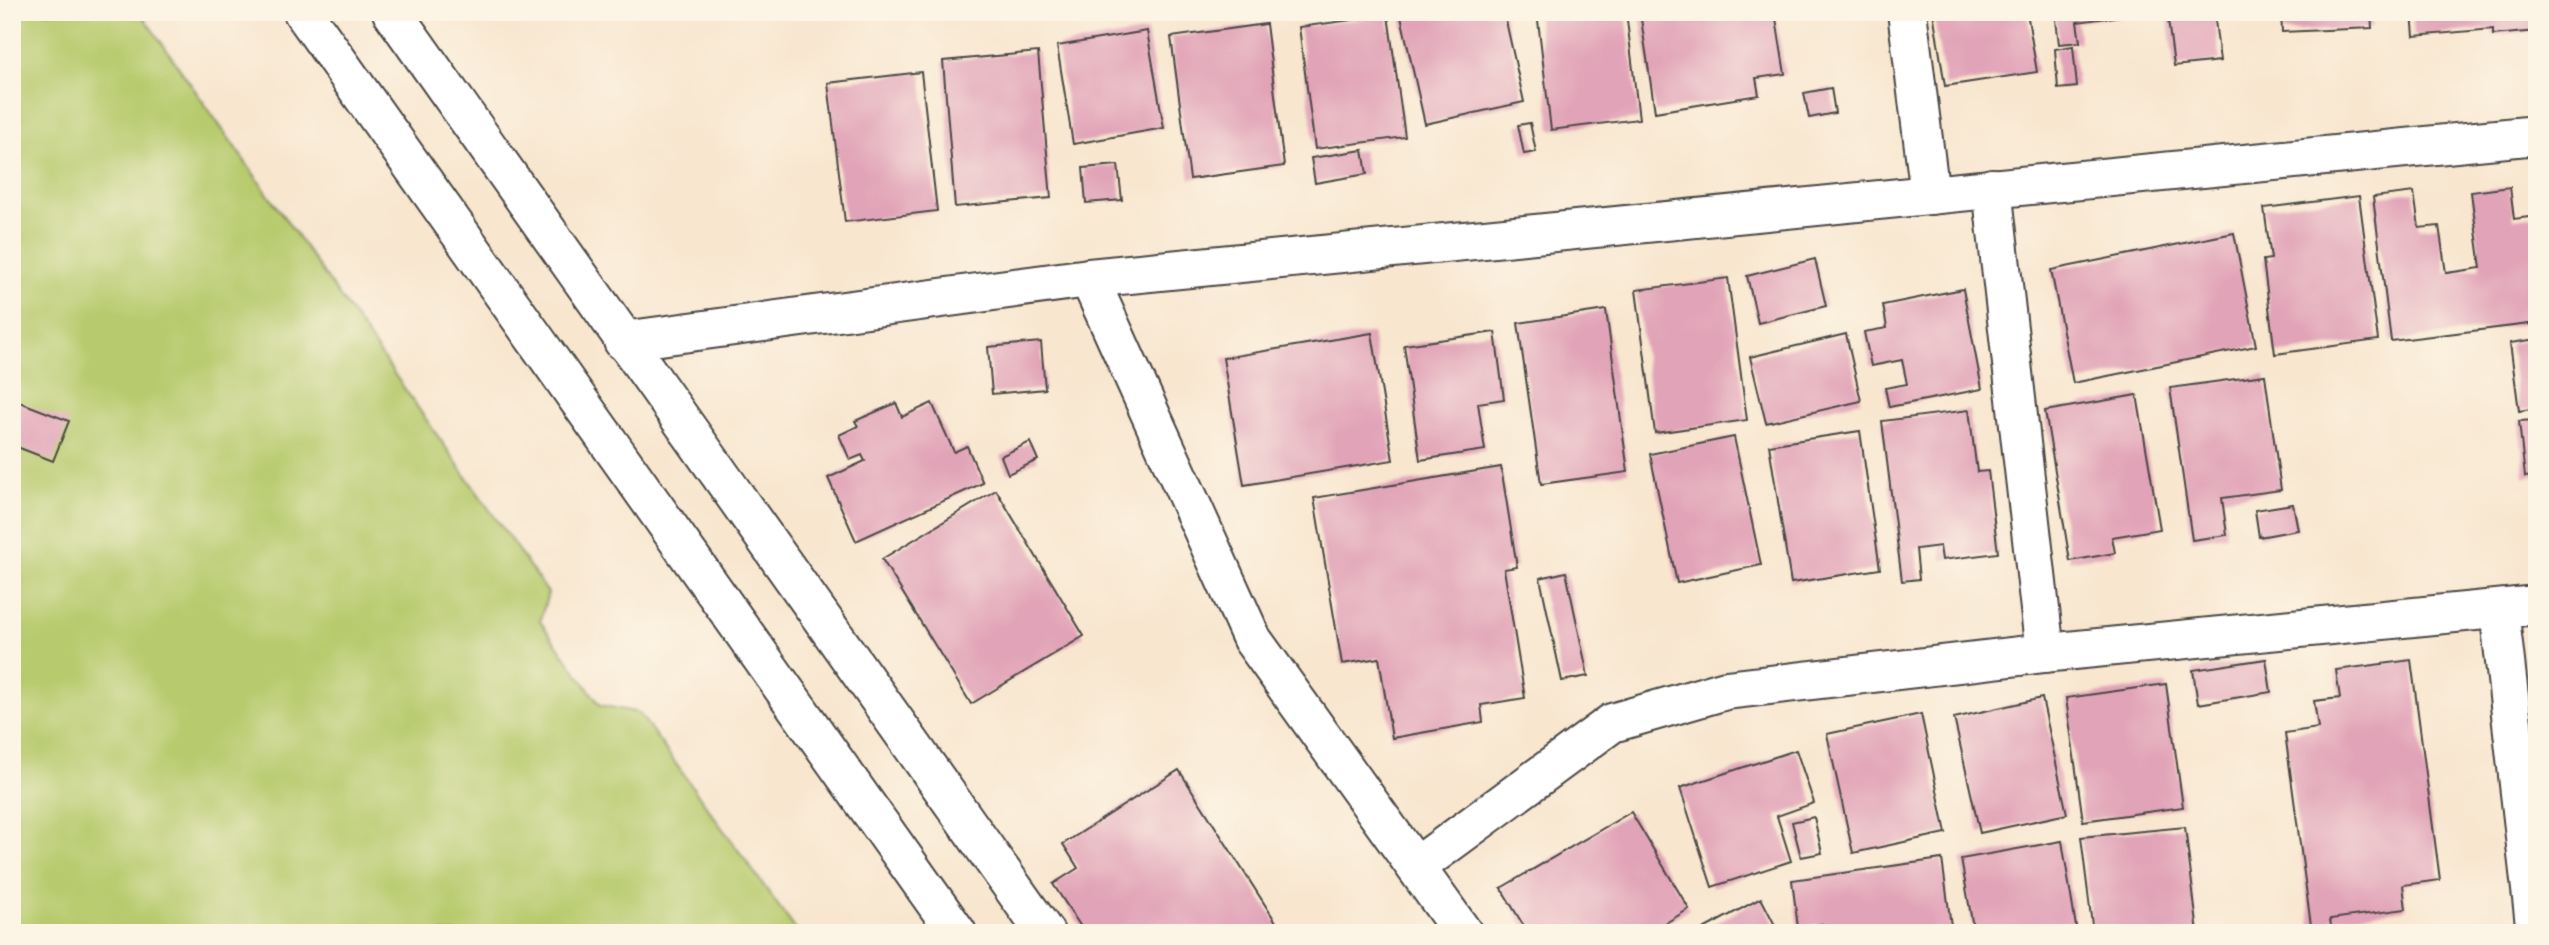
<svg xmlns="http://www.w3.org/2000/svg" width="2549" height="945" viewBox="0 0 2549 945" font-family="'Comic Neue',sans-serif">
<rect width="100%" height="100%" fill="#fcf5e5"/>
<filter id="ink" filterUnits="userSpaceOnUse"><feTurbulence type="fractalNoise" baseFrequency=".0143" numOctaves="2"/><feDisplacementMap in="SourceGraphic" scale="14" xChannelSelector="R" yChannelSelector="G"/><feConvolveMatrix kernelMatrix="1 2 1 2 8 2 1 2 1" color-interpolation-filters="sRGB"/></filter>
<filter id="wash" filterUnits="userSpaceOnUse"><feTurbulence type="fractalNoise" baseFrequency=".00686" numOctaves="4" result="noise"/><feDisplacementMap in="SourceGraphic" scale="28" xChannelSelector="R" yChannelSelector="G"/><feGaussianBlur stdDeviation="1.57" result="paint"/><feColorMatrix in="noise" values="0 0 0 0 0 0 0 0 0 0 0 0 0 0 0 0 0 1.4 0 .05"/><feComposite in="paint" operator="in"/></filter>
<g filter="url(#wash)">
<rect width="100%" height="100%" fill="#f8e6cf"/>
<path fill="#b7ca6d" stroke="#717a4c" stroke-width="2" d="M12,12H140L548,593L540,621L600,705L639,713L798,933H12Z"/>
<g id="blocks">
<g fill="#e1a3b7">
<path d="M1400,12H1504L1524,102L1425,124Z"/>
<path d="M1537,12H1626L1639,119L1551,130Z"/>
<path d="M1640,12H1775L1785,74L1756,78L1759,95L1655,112Z"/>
<path d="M1933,12H2027L2037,72L1945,86Z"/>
<path d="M2055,12H2128L2129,15L2077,22L2080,42L2059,44Z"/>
<path d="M2167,12H2214L2220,61L2174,66Z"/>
<path d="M2281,12H2371L2372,28L2282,32Z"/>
<path d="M2412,12H2537V31L2493,35V29L2414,36Z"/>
<path d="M1388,15L1405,137L1315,149L1299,27Z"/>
<path d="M1266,24L1284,166L1190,179L1171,37Z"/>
<path d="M1147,31L1164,128L1073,144L1057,46Z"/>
<path d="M2073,46L2077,87L2058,89L2055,49Z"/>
<path d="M1038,52L1051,198L955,207L943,61Z"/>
<path d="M921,72L937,211L845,222L828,83Z"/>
<path d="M1831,88L1835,113L1809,118L1804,93Z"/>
<path d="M1530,123L1536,152L1524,154L1518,125Z"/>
<path d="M1363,150L1367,174L1315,183L1311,158Z"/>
<path d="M1118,165L1122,200L1086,203L1083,168Z"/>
<path d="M2510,187L2514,219L2537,216V323L2391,341L2373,197L2414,192L2419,228L2439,226L2446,273L2481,268L2471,192Z"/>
<path d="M2359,196L2378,340L2275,354L2263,260L2271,259L2264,208Z"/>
<path d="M2234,233L2256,346L2073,383L2051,270Z"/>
<path d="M1815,259L1826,306L1758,323L1747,276Z"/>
<path d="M1728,278L1747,420L1655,433L1636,290Z"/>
<path d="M1963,289L1982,389L1889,407L1885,388L1907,384L1902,360L1871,366L1864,332L1887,328L1883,305Z"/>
<path d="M1606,310L1628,472L1541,484L1518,323Z"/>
<path d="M1495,332L1504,399L1478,403L1485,450L1420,460L1404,345Z"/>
<path d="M1372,333L1393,460L1244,485L1223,358Z"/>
<path d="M1846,334L1861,401L1766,423L1750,357Z"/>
<path d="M2537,339V408L2519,411L2510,343Z"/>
<path d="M1041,342L1045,389L992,394L988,347Z"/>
<path d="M2265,375L2281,490L2222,498L2227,535L2192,540L2170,388Z"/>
<path d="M2137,395L2160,529L2112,537L2115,553L2070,561L2045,411Z"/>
<path d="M12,399L69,421L53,461L12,445Z"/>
<path d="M896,403L902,417L932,403L954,452L967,446L983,483L856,541L828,478L865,461L862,455L850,460L839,435L858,426L855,421Z"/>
<path d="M1969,410L1977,472L1988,471L1998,553L1942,560L1940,546L1916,549L1919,579L1902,581L1882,421Z"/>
<path d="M2537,420V476L2525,477L2519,421Z"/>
<path d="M1860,431L1880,569L1791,583L1769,445Z"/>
<path d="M1734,437L1761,565L1677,583L1650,454Z"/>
<path d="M1030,442L1038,460L1008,474L1001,456Z"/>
<path d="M1501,467L1517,567L1504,569L1525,698L1481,705L1483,722L1392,738L1379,658L1342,664L1314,498Z"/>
<path d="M996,490L1084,636L971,704L882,559Z"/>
<path d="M2293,504L2298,530L2259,537L2255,510Z"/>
<path d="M1566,572L1588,676L1562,681L1540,578Z"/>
<path d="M2266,659L2271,692L2198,704L2193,670Z"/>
<path d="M2411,660L2440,880L2403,885L2406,909L2330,919L2332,933H2312L2285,733L2318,728L2314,701L2340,698L2336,670Z"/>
<path d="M2166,684L2183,807L2083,821L2066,698Z"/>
<path d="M2042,698L2067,814L1980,833L1954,718Z"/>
<path d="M1921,714L1946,833L1853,853L1827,734Z"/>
<path d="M1796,750L1814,803L1777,816L1791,861L1712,887L1680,788Z"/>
<path d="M1179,770L1283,933H1085L1053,884L1078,868L1063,844Z"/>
<path d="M1631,812L1689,909L1649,933H1528L1501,888Z"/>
<path d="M1814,817L1822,853L1801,857L1792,822Z"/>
<path d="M2185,827L2198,933H2093L2081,837Z"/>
<path d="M2062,841L2077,933H1974L1961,859Z"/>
<path d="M1942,859L1952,933H1824L1822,924L1798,928L1792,880Z"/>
<path d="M1761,898L1779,933H1696Z"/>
</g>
</g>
</g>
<g filter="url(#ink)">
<use href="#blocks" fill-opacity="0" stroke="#4a4744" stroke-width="2"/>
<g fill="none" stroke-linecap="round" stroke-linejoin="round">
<g stroke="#4a4744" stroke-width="42">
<g id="minor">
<path d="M1907,12L1930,195"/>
<path d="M1992,188L2045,653"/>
<path d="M1089,278L1252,639L1463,933"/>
<path d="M623,341L1089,278L2537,135"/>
<path d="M2499,609L2536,933"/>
<path d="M1416,867L1612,723L1726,690L2045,653L2537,605"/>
</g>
</g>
<g stroke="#4a4744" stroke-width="42">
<g id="tertiary">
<path d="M303,12L957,933"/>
<path d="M392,12L1045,933"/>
</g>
</g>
<use href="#minor" stroke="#fff" stroke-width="38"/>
<use href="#tertiary" stroke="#fff" stroke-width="38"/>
</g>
</g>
<rect width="2549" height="945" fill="none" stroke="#fcf5e5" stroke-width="42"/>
</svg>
